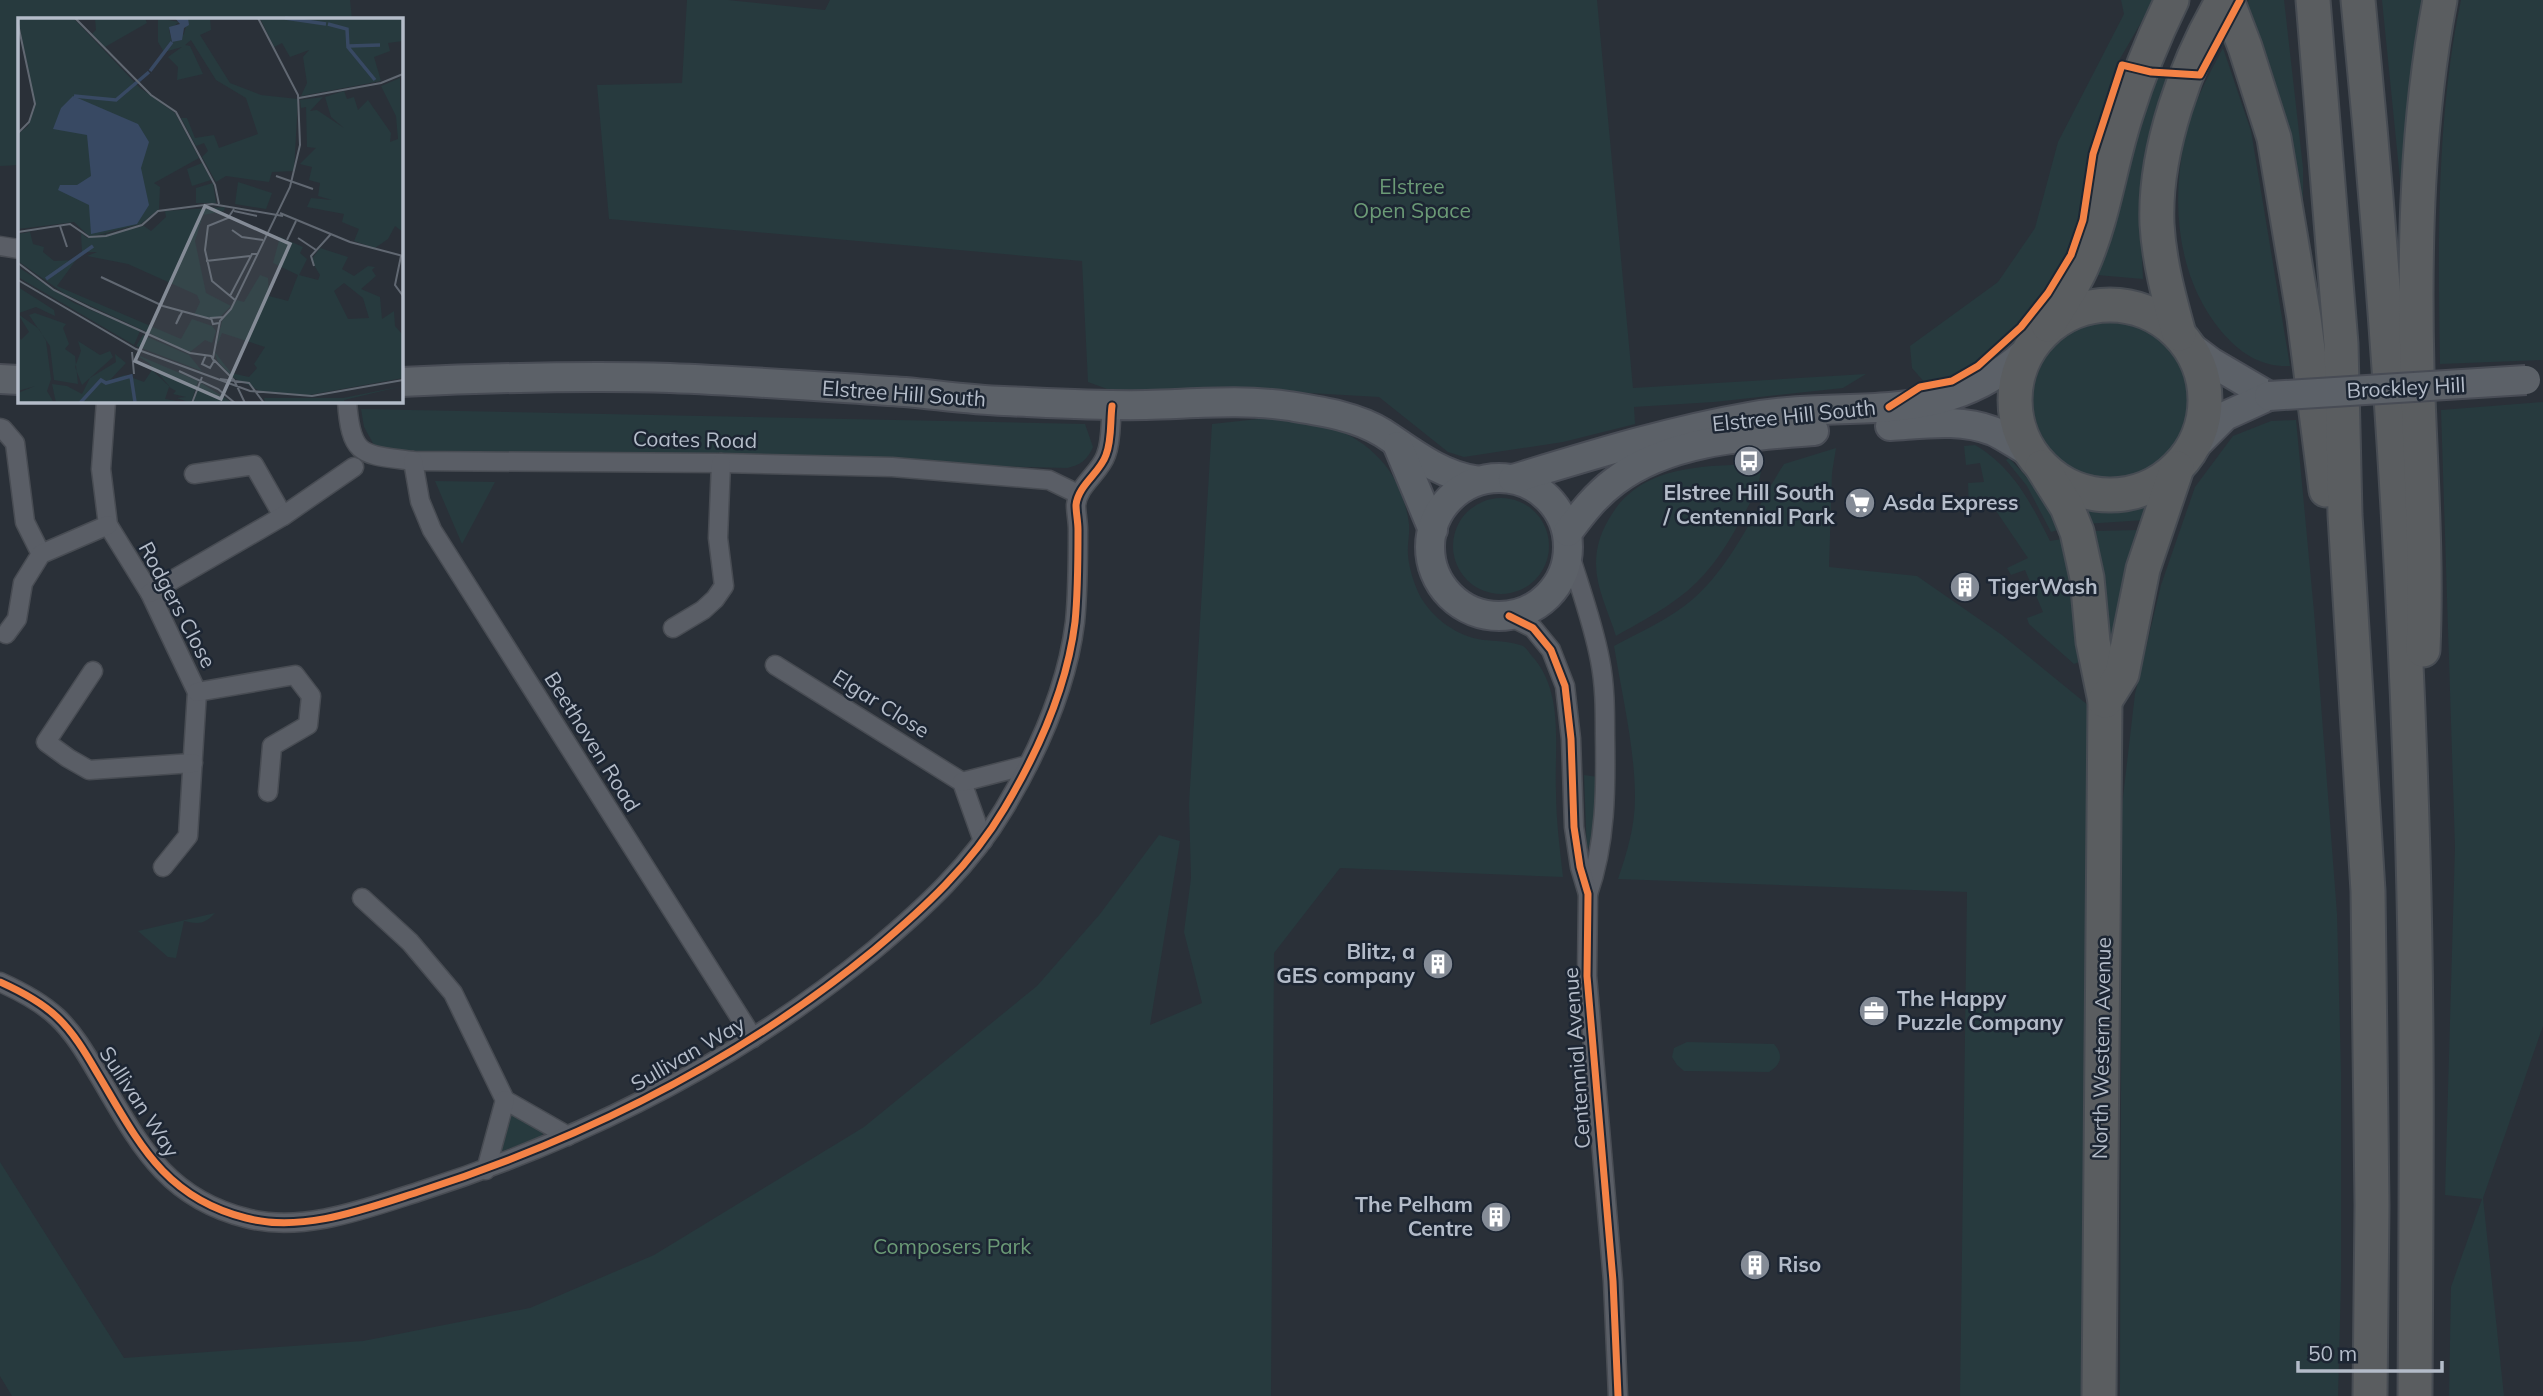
<svg xmlns="http://www.w3.org/2000/svg" width="2543" height="1396" viewBox="0 0 2543 1396" font-family="Mulish,sans-serif">
<rect width="100%" height="100%" fill="#2a3038"/>
<g fill="#273a3e">
<path d="M0,0H350L352,19H19V165L0,166Z"/>
<path d="M687,0H728L825,10L830,0H1597L1633,388L1866,374L1843,388L1714,402L1634,407L1635,424L1563,442L1464,457L1448,452L1379,397L1208,387L1121,394L1088,382L1082,261L609,219L597,85L682,83Z"/>
<path d="M2121,0H2154L2117,64L2089,156L2081,212L2063,261L2033,307L1994,352L1960,373L1925,383L1912,368L1910,346L1998,282L2035,228L2058,142L2124,14Z"/>
<path d="M2249,0H2284L2303,168V247L2243,10Z"/>
<path d="M2382,0H2427L2405,229Z"/>
<path d="M2461,0H2543V360L2440,364C2438,243 2436,119 2461,0Z"/>
<path d="M2223,48L2251,131L2290,366C2260,367 2240,353 2221,331C2178,279 2171,207 2184,142C2190,109 2207,78 2223,48Z"/>
<path d="M2153,73L2172,81L2143,183L2141,239L2143,279L2097,275Z"/>
<circle cx="2111" cy="400" r="78"/>
<path d="M2543,402V1026L2483,1198L2504,1396H2449L2451,1287L2482,1199L2445,1195L2455,847L2441,410Z"/>
<path d="M361,409L1085,424L1093,447C1087,460 1081,465 1067,468L397,452L374,445L364,427Z"/>
<path d="M1267,418C1287,420 1310,420 1330,427C1375,443 1403,477 1409,524C1410,534 1407,545 1408,555C1409,568 1414,584 1420,596C1433,619 1457,636 1483,640C1495,641 1508,641 1520,645C1525,646 1528,651 1531,655C1565,691 1554,747 1556,792C1556,820 1560,849 1563,877L1340,868L1274,953L1271,1396H12L0,1376V1162L124,1358L363,1341L530,1308L654,1255L864,1127L1037,986L1100,914L1159,835L1180,841L1150,1025L1202,1003L1184,932L1191,878L1189,804L1212,424Z"/>
<path d="M2296,420L2314,612L2337,914L2341,1072V1281L2338,1396H2120L2122,806L2135,694L2161,585L2195,487L2233,436L2271,421Z"/>
<path d="M1975,445C2013,467 2031,503 2050,541L2068,538L2085,660L2074,664L2029,624L2027,618L2043,612L2025,570L2011,575L2007,568L2028,558L1988,499L1969,508L1968,483L1984,482L1980,463L1966,465L1964,446Z"/>
<path d="M1836,448L1832,473L1829,567L1917,576L2002,635L2089,706L2081,1396H1960L1967,892L1618,879C1627,853 1635,826 1635,798C1635,749 1622,695 1614,646C1640,632 1670,619 1693,599C1734,563 1755,509 1784,464Z"/>
<path d="M2009,458L2034,485L2065,528L2051,532L2027,486L2006,460Z"/>
<path d="M1762,464C1760,487 1749,505 1738,525C1703,588 1677,602 1616,636C1609,613 1596,588 1596,564C1596,545 1602,529 1612,514C1644,463 1709,466 1762,464Z"/>
<path d="M435,481L495,482L462,544Z"/>
<circle cx="1501" cy="546" r="48"/>
<path d="M2144,504L2147,509L2145,520L2085,524L2080,506L2117,507Z"/>
<path d="M2140,530L2112,669L2089,534L2096,531Z"/>
<path d="M1584,775L1598,777V807L1587,854Z"/>
<path d="M215,913C204,925 198,924 184,921L176,958L168,957L138,931Z"/>
<path d="M1687,1042L1774,1044C1784,1055 1781,1065 1769,1072L1684,1071L1677,1065L1672,1057L1674,1048Z"/>
<path d="M514,1114L531,1126L540,1127L543,1133L541,1137L500,1152L508,1115Z"/>
</g>
<g fill="none" stroke-linecap="round" stroke-linejoin="round">
<g stroke="#484c53" stroke-width="21">
<g id="street">
<path d="M0,246L19,249"/>
<path d="M106,401L101,469L108,525L150,593L197,692L188,836L163,867"/>
<path d="M347,401C351,458 362,454 413,461L721,463L892,467L1049,480L1078,494"/>
<path d="M0,428L3,429L15,443L25,522L41,554"/>
<path d="M413,461L420,501L432,530L753,1038"/>
<path d="M194,474L254,465L283,516"/>
<path d="M1569,552C1580,588 1593,623 1600,660C1605,685 1605,710 1605,735C1606,789 1606,843 1588,894"/>
<path d="M150,593L283,516L354,467"/>
<path d="M1509,616L1533,628L1551,650L1565,686L1571,739L1574,827L1580,867L1588,894L1587,976L1613,1281L1618,1396"/>
<path d="M673,628L703,610L715,599L724,586L718,538L721,463"/>
<path d="M6,634L17,619L23,583L41,554L108,525"/>
<path d="M775,665L962,782L983,841"/>
<path d="M93,671L46,742L68,758L89,770L193,763"/>
<path d="M197,692L295,675L311,696L308,725L272,746L268,792"/>
<path d="M962,782L1028,765"/>
<path d="M362,898L410,942L453,993L505,1100L568,1136"/>
<path d="M0,982C20,991 41,1002 57,1017C73,1032 85,1052 96,1071C137,1139 162,1197 246,1218C302,1233 365,1209 418,1192C583,1139 740,1060 874,950C924,908 971,865 1004,809C1038,752 1067,688 1075,622C1078,592 1078,560 1078,530C1078,521 1076,513 1076,505C1078,485 1100,473 1106,455C1112,440 1110,421 1112,406"/>
<path d="M486,1170L505,1100"/>
</g>
</g>
<g stroke="#484c55" stroke-width="32">
<g id="primary">
<path d="M2187,344L2211,362L2269,396"/>
<path d="M0,379L19,380"/>
<path d="M401,382C490,378 580,375 670,378C748,381 827,387 905,392C938,395 971,400 1004,401C1051,403 1099,406 1146,405C1193,404 1242,399 1289,406C1320,411 1356,416 1383,433C1412,452 1440,475 1475,480"/>
<path d="M1890,426C1924,424 1960,418 1993,431C2006,437 2018,446 2031,453"/>
<path d="M1398,446L1433,530"/>
<path d="M2192,449L2225,416L2269,396"/>
<circle cx="1499" cy="547" r="69"/>
<path d="M1513,479C1592,455 1669,431 1749,417C1852,398 1939,430 2026,352"/>
<path d="M1568,532C1582,513 1596,495 1615,481C1669,440 1748,436 1814,431"/>
</g>
</g>
<g stroke="#474c53" stroke-width="37">
<g id="highway">
<path d="M2227,0L2245,47L2274,138L2304,318L2326,490"/>
<path d="M2313,0L2341,344L2345,515L2368,891L2372,1205L2370,1396"/>
<path d="M2358,0C2386,284 2405,570 2413,855C2418,1035 2416,1216 2415,1396"/>
<circle cx="2110" cy="400" r="95"/>
<path d="M2048,325C2060,305 2074,286 2083,264C2104,216 2110,164 2126,115C2138,76 2154,37 2172,0"/>
<path d="M2179,334C2169,298 2159,261 2157,224C2154,150 2186,63 2223,0"/>
<path d="M2042,467L2067,507L2077,532L2087,578L2093,642L2105,701L2099,1396"/>
<path d="M2423,650C2427,557 2420,463 2417,370C2414,246 2417,121 2440,0"/>
<path d="M2105,701L2122,674L2143,569L2177,468"/>
</g>
</g>
<use href="#street" stroke="#5a5e66" stroke-width="18"/>
<use href="#primary" stroke="#5c6168" stroke-width="28"/>
<use href="#highway" stroke="#5a5d60" stroke-width="33"/>
<g stroke="#484c55" stroke-width="32" stroke-linecap="butt">
<path id="primary-bridge" d="M2269,396L2526,380"/>
</g>
<use href="#primary-bridge" stroke="#5c6168" stroke-width="28"/>
<g stroke="#1d2633" stroke-width="11">
<g id="cycleway">
<path d="M1889,407L1920,387L1952,381L1978,366L2021,327L2048,293L2071,255L2083,220L2093,154L2122,65L2151,72L2200,75L2240,0"/>
<path d="M1509,616L1533,628L1551,650L1565,686L1571,739L1574,827L1580,867L1588,894L1587,976L1613,1281L1618,1396"/>
<path d="M0,982C20,991 41,1002 57,1017C73,1032 85,1052 96,1071C137,1139 162,1197 246,1218C302,1233 365,1209 418,1192C583,1139 740,1060 874,950C924,908 971,865 1004,809C1038,752 1067,688 1075,622C1078,592 1078,560 1078,530C1078,521 1076,513 1076,505C1078,485 1100,473 1106,455C1112,440 1110,421 1112,406"/>
</g>
</g>
<use href="#cycleway" stroke="#f48246" stroke-width="7"/>
</g>
<defs>
<g id="bus-disc" transform="scale(1.575)"><circle r="9.5" fill="#848b96" stroke="#1d2633"/><path d="M-5-6H5V4H4V6H2V4H-2V6H-4V4H-5ZM-3.5-4V0h7V-4ZM-3.5 1.2v1.5H-2V1.2ZM2 1.2v1.5H3.5V1.2Z" fill="#fff"/></g>
<g id="supermarket-disc" transform="scale(1.575)"><circle r="9.5" fill="#848b96" stroke="#1d2633"/><path d="M-6-5.5h2.5l.6 2H6L4.5 2H-2.5L-4.4-4H-6ZM-1.5 3.2a1.3 1.3 0 1 0 .1 0ZM3 3.2a1.3 1.3 0 1 0 .1 0Z" fill="#fff"/></g>
<g id="building-disc" transform="scale(1.575)"><circle r="9.5" fill="#848b96" stroke="#1d2633"/><path d="M-4-6H4V6H1V3H-1V6H-4ZM-2.5-4.3h1.7v1.8h-1.7ZM.8-4.3h1.7v1.8H.8ZM-2.5-1h1.7V.8h-1.7ZM.8-1h1.7V.8H.8Z" fill="#fff"/></g>
<g id="office-disc" transform="scale(1.575)"><circle r="9.5" fill="#848b96" stroke="#1d2633"/><path d="M-6-3h4V-5.5h4V-3h4V5H-6ZM-1-4.5V-3h2v-1.5ZM-6 0V1H6V0Z" fill="#fff"/></g>
</defs>
<g fill-rule="evenodd">
<use href="#bus-disc" x="1749" y="461"/>
<use href="#supermarket-disc" x="1860" y="503"/>
<use href="#building-disc" x="1965" y="587"/>
<use href="#building-disc" x="1438" y="964"/>
<use href="#office-disc" x="1874" y="1011"/>
<use href="#building-disc" x="1496" y="1217"/>
<use href="#building-disc" x="1755" y="1265"/>
</g>
<g text-anchor="middle" stroke-width="5" stroke-linejoin="round" paint-order="stroke">
<g font-size="21" fill="#6b9a76" stroke="#1d2633">
<text x="1412" y="194">Elstree<tspan x="1412" dy="24">Open Space</tspan></text>
<text x="952" y="1254">Composers Park</text>
</g>
<g font-size="21" fill="#b4bcc9" stroke="#1d2633">
<text transform="translate(2406 388) rotate(-3)" y="7">Brockley Hill</text>
<text transform="translate(904 394) rotate(4)" y="7">Elstree Hill South</text>
<text transform="translate(1794 416) rotate(-6)" y="7">Elstree Hill South</text>
<text transform="translate(695 440) rotate(1)" y="7">Coates Road</text>
<text transform="translate(177 605) rotate(62)" y="7">Rodgers Close</text>
<text transform="translate(881 704) rotate(32)" y="7">Elgar Close</text>
<text transform="translate(592 742) rotate(58)" y="7">Beethoven Road</text>
<text transform="translate(2102 1048) rotate(-89)" y="7">North Western Avenue</text>
<text transform="translate(688 1054) rotate(-30)" y="7">Sullivan Way</text>
<text transform="translate(1577 1058) rotate(-94)" y="7">Centennial Avenue</text>
<text transform="translate(139 1102) rotate(57)" y="7">Sullivan Way</text>
</g>
<g font-size="21" font-weight="bold" fill="#b4bcc9" stroke="#1d2633" text-anchor="start">
<text x="1749" y="500" text-anchor="middle">Elstree Hill South<tspan x="1749" dy="24">/ Centennial Park</tspan></text>
<text x="1883" y="510">Asda Express</text>
<text x="1988" y="594">TigerWash</text>
<text x="1415" y="959" text-anchor="end">Blitz, a<tspan x="1415" dy="24">GES company</tspan></text>
<text x="1897" y="1006">The Happy<tspan x="1897" dy="24">Puzzle Company</tspan></text>
<text x="1473" y="1212" text-anchor="end">The Pelham<tspan x="1473" dy="24">Centre</tspan></text>
<text x="1778" y="1272">Riso</text>
</g>
</g>
<g transform="translate(18 18)">
<rect width="385" height="385" fill="#2a3038"/>
<path d="M0,0H55L122,70L157,95L181,140L136,165L142,169L141,191L123,206L72,219L56,204L0,211V116L10,108L17,86ZM77,0H127L129,5L87,29L74,16L78,12ZM140,0L161,4L151,12L154,24L166,16L170,0H192L193,12L182,17L212,65L243,77L280,81L276,153L254,154L251,164L208,158L198,164L184,139L190,133L186,125L178,128L163,100H169L177,120L196,117L201,130L240,116L228,80L198,62L173,22L167,27L172,28L185,56L159,62L160,49L150,39L164,29L146,34L140,24ZM242,0H385V23L370,25L372,33L356,39L363,63L283,78L289,65L285,39L291,32L272,39L264,25L256,29ZM382,60L385,214L377,208L370,221L357,230L336,223L341,211L324,204L326,196L289,189L293,180L314,182L300,178L302,165L291,162L294,149L282,146L298,130L289,129L288,89L283,90L282,82L305,79L292,93L299,92L326,110L313,99L307,79L326,73L329,81L336,79L340,92L350,82L373,115L372,124L380,121L378,98L363,68ZM184,145L193,162L174,168L169,151ZM220,164L254,175L248,191L217,186ZM195,165L198,185H178V170ZM207,189L206,193L185,197L177,223L188,275L213,288L203,298L191,301L176,297L182,284L179,277L110,246L69,238L79,234H64L63,215L69,220L126,208L133,213L148,199L147,193ZM12,214L15,226L26,229L25,234L36,243L58,242L39,268L163,321L174,301L194,308L198,313L194,325L187,322L172,334L47,276L0,243V216ZM262,219L285,229L282,235L289,241L281,257L300,262L302,257L293,242L302,230L330,239L324,251L336,258L350,248L357,249L354,252L358,258L343,271L362,279L364,301L376,293L377,308L385,317V360L291,377L242,373L216,360L200,344L196,333L213,355L231,359L239,350L236,346L247,329L204,315L198,329L204,303L219,282L226,284L242,257L250,260L251,278L270,283L280,257L255,245ZM326,265L345,280L351,300L330,301L316,273ZM0,249L56,285L122,313L116,327L0,259ZM0,269L36,292L37,298L18,289L1,295ZM17,295L48,306L45,310L51,326L47,331L57,338L60,366L36,362L32,328L11,297ZM0,296L21,311L28,323L33,361L29,373L36,385H0V375L17,368L0,373V316L3,322L11,314ZM125,317L171,337L184,353L118,328ZM60,323L82,337L92,333L95,339L64,367L57,349L63,333ZM115,335L180,363L173,385L159,380L168,379L155,376L158,373L151,369L147,381L170,385H38L34,366L49,368L64,376L72,360L98,344L97,336L108,345L92,362L107,357L126,364L134,352L153,370L131,345ZM183,365L215,385L175,384ZM385,368L326,382L327,385H247L246,380H325Z" fill="#273a3e" fill-rule="evenodd"/>
<path d="M157,0H170L171,7L166,10L164,22L154,24L151,9L162,6ZM55,78L120,106L131,124L123,150L131,187L119,206L73,216L71,187L40,172L42,167H59L73,158L69,117L35,111L43,90Z" fill="#384963"/>
<path fill="none" stroke="#384963" stroke-width="3.5" d="M267,0L308,6M310,6L329,11L330,29L357,62M331,28L362,27M132,53L154,24M56,78L98,82L131,54M28,261L75,228M62,385L83,362L88,365L113,358L117,384"/>
<path fill="none" stroke="#616872" stroke-width="2" d="M57,0L133,77L158,94L197,167L201,186M0,6L17,86L11,104L0,115M281,80L363,65L385,56M258,158L295,171M216,191L210,200L190,208L187,232L194,263L217,282M216,193L239,198M262,195L332,224L385,238M42,208L49,229M214,212L224,219L245,222M0,214L52,206L71,219L88,218L124,207L140,193L194,186L265,198M280,220L298,232M269,222L278,203M383,238L377,267L385,278M188,243L232,238M0,245L36,272L72,290L172,335L193,338L196,343L192,350L184,346L188,337M296,248L293,238L313,216M83,259L145,288L193,301M0,262L118,331L232,373L294,378L385,362M212,278L234,236H239M162,297L158,306L164,294M201,305L195,306L193,300L206,299M114,334L116,356M195,340L202,303L213,291L272,169L282,127L280,77L240,0M196,342L216,362L227,385M161,353L200,371L217,385M202,361L231,365L246,385M174,385L184,359"/>
<path fill="#848b96" fill-opacity="0.15" stroke="#848b96" stroke-width="3.5" d="M187,188L272,226L203,381L117,343Z"/>
<rect width="385" height="385" fill="none" stroke="#b4bcc9" stroke-width="3.5"/>
</g>
<path d="M2298 1361v10h144v-10" fill="none" stroke="#b4bcc9" stroke-width="3.5"/>
<text x="2308" y="1361" font-size="21" fill="#b4bcc9" stroke="#1d2633" stroke-width="5" paint-order="stroke">50 m</text>
</svg>
